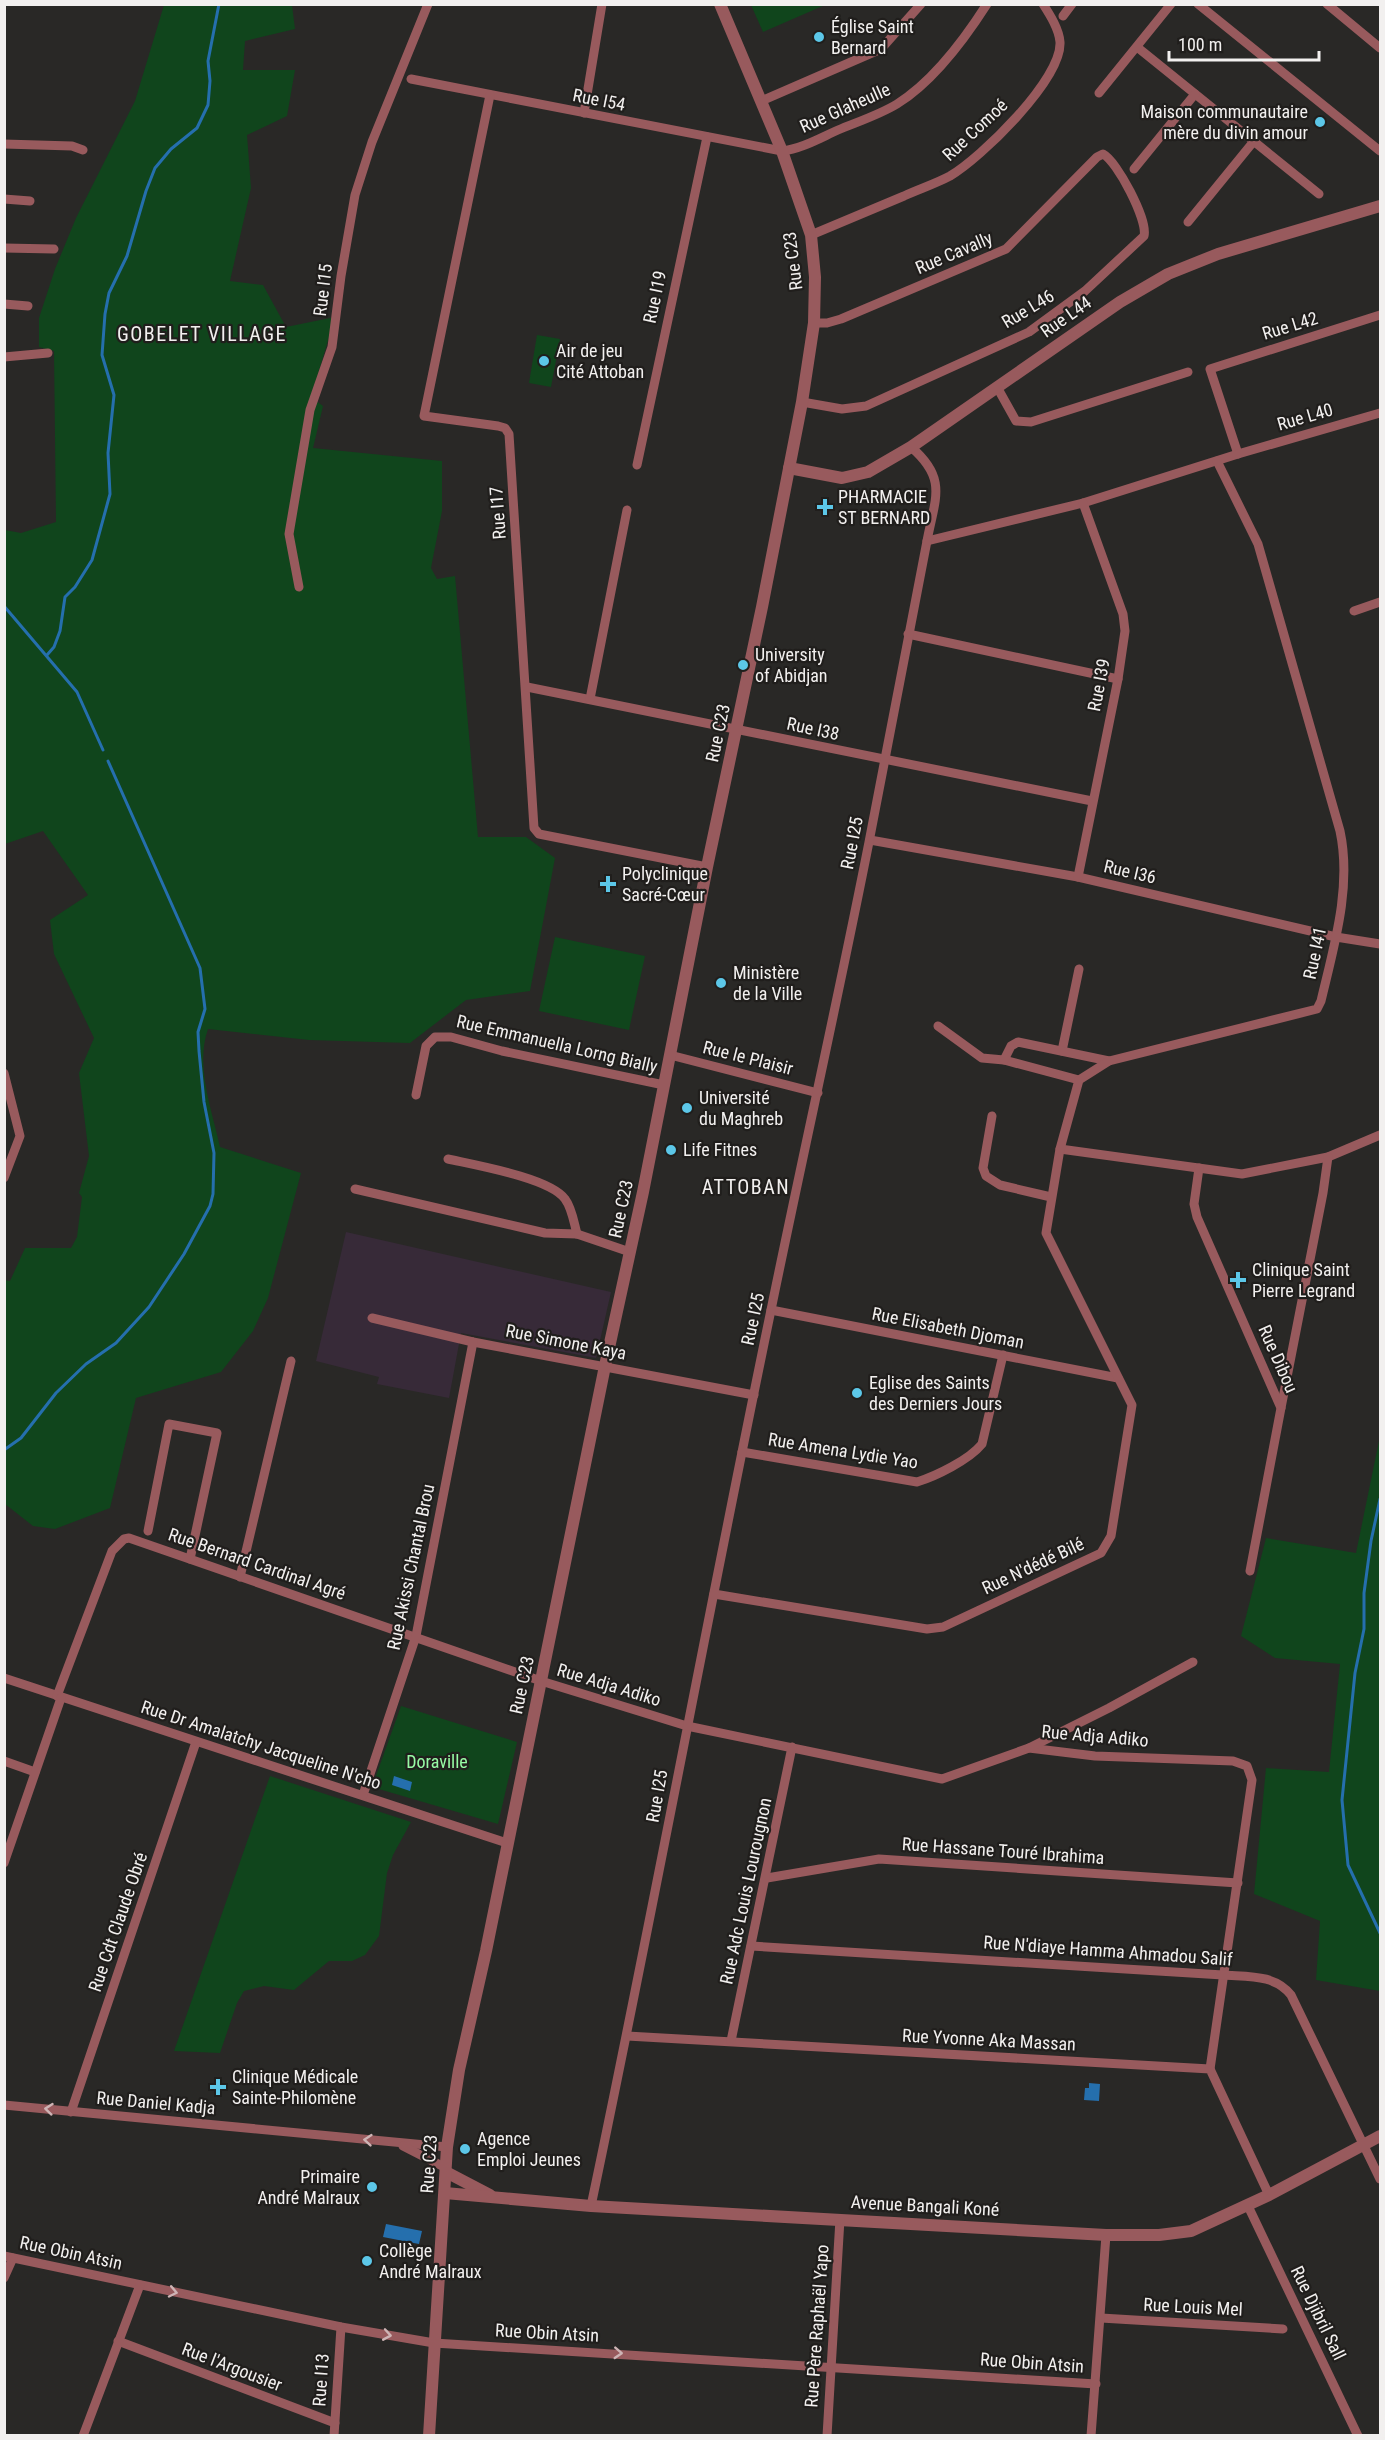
<svg xmlns="http://www.w3.org/2000/svg" width="1385" height="2440" viewBox="0 0 1385 2440" font-family="'Roboto Condensed',sans-serif">
<rect width="100%" height="100%" fill="#292826"/>
<path fill="#372a38" d="M346,1232L611,1292L596,1358L461,1333L449,1398L377,1384L379,1377L316,1361Z"/>
<g fill="#10451c">
<path d="M164,5H292L295,29L245,41L243,70H295L287,116L247,135L251,188L230,281L263,285L286,327L335,317L311,397L323,406L313,448L442,461V511L431,568L437,579L455,576L478,837H526L555,858L530,991L466,1000L410,1043L309,1040L208,1029C195,1066 212,1110 220,1147L301,1173L268,1298L253,1331L221,1372L136,1398L110,1508L55,1529L33,1526L5,1504L4,1280L10,1281L25,1248H71L77,1237L82,1197L79,1193L89,1156L79,1073L94,1038L54,954L50,920L88,895L43,831L5,844V530L21,533L56,522L54,351L39,347V318L55,269L76,218L135,101Z"/>
<path d="M751,5H825L763,32Z"/>
<path d="M537,335L560,339L551,387L529,383Z"/>
<path d="M555,937L645,956L629,1030L539,1011Z"/>
<path d="M1380,1436V1991L1316,1980L1320,1921L1254,1894L1266,1768L1329,1772L1340,1664L1275,1658L1241,1636L1266,1538L1356,1553Z"/>
<path d="M401,1706L517,1742L498,1824L372,1787Z"/>
<path d="M270,1776L411,1822L393,1855L387,1873L379,1936L365,1955L352,1961H329L294,1990L264,1986L244,1991L237,2003L220,2053L174,2051Z"/>
</g>
<g fill="#256fad">
<path d="M394,1776L412,1782L410,1791L392,1785Z"/>
<path d="M1089,2083L1100,2084L1099,2101L1084,2100L1085,2088H1089Z"/>
<path d="M386,2224L422,2231L419,2244L383,2237Z"/>
</g>
<g fill="none" stroke-linecap="round" stroke-linejoin="round">
<g stroke="#256fad" stroke-width="3">
<path d="M4,606L77,692L103,750"/>
<path d="M47,655L54,647L60,631L65,597L75,587L92,560L110,494L108,453L114,395L102,355L105,314L109,293L127,256L146,191L155,168L171,149L197,128L208,105L210,81L208,61L219,4"/>
<path d="M4,1450L21,1438L56,1393L86,1364L116,1343L149,1307L184,1254L210,1206L213,1194L214,1153L204,1102L199,1051L198,1032L205,1009L200,968L108,761"/>
<path d="M1380,1499L1371,1541L1364,1593V1629L1355,1673L1342,1800L1348,1865L1380,1933"/>
</g>
<g stroke="#985a5d" stroke-width="9">
<path d="M1198,4L1380,151"/>
<path d="M1327,4L1380,48"/>
<path d="M1063,16L1072,4"/>
<path d="M1137,47L1319,194"/>
<path d="M411,79L782,151C801,149 820,138 838,130C857,122 879,115 897,104C934,81 964,40 987,4"/>
<path d="M1099,93L1171,4"/>
<path d="M490,95L424,416L498,426L505,428L509,434L534,828L539,834L544,835L707,867"/>
<path d="M761,101L881,49L921,4"/>
<path d="M584,113L602,4"/>
<path d="M4,144L72,146L83,150"/>
<path d="M1134,169L1195,94"/>
<path d="M4,199L30,201"/>
<path d="M1188,222L1254,141"/>
<path d="M811,235C842,222 873,209 904,196C919,189 935,184 950,176C981,158 1062,79 1060,42C1059,29 1050,15 1043,4"/>
<path d="M4,248L54,249"/>
<path d="M4,304L28,306"/>
<path d="M4,357L48,353"/>
<path d="M997,387L1016,421L1031,422L1188,372"/>
<path d="M802,402L842,409L866,406L1029,332L1085,291L1144,236C1148,220 1117,161 1103,154L1097,157L1006,249L841,319L827,323H814"/>
<path d="M1238,454L1210,369L1380,315"/>
<path d="M637,465L707,137"/>
<path d="M927,541L1083,503L1238,454L1380,413"/>
<path d="M299,587L289,534L310,410L332,347L341,276L355,195L372,142L428,4"/>
<path d="M1354,611L1380,602"/>
<path d="M908,634L1118,679"/>
<path d="M527,687L1092,801"/>
<path d="M590,699L627,510"/>
<path d="M870,840L1078,877L1336,937L1380,944"/>
<path d="M1078,877L1118,679L1125,631L1123,614L1083,503"/>
<path d="M938,1026L982,1058L1004,1060L1079,1080"/>
<path d="M1062,1051L1079,969"/>
<path d="M670,1055L818,1093"/>
<path d="M1004,1060L1011,1046L1018,1042L1109,1061"/>
<path d="M4,1073L20,1136L4,1178"/>
<path d="M416,1095L426,1046L435,1037H451L502,1051L664,1085"/>
<path d="M992,1116L983,1168L986,1176L1000,1185L1051,1197"/>
<path d="M1060,1149L1242,1174L1328,1157L1380,1135"/>
<path d="M448,1159C475,1165 550,1178 565,1199C572,1208 574,1223 577,1234"/>
<path d="M1199,1168L1194,1204L1197,1217L1281,1408L1250,1571"/>
<path d="M355,1189L545,1233L577,1234L630,1252"/>
<path d="M771,1310L1118,1378"/>
<path d="M372,1318L473,1342L754,1395"/>
<path d="M1281,1408L1323,1193L1328,1157"/>
<path d="M742,1452L917,1482C936,1476 969,1460 982,1444L1003,1355"/>
<path d="M148,1531L169,1424L217,1433L190,1559"/>
<path d="M240,1577L291,1361"/>
<path d="M714,1594L927,1629L943,1627L1101,1553L1111,1536L1132,1405L1046,1233L1060,1149L1079,1080L1109,1061L1317,1009L1321,1001C1334,946 1352,887 1340,831L1258,544L1217,461"/>
<path d="M4,1678L507,1843"/>
<path d="M57,1696L112,1551L124,1539L129,1538L541,1681L687,1726L942,1779L1029,1748L1095,1756L1233,1761L1247,1766L1252,1780L1210,2069"/>
<path d="M1029,1748L1109,1708L1193,1662"/>
<path d="M4,1761L35,1772"/>
<path d="M363,1795L416,1636L473,1342"/>
<path d="M4,1863L61,1698"/>
<path d="M767,1878L879,1859L1238,1883"/>
<path d="M751,1946L1223,1975C1247,1977 1275,1974 1291,1995L1380,2179"/>
<path d="M627,2036L1210,2069L1269,2195"/>
<path d="M731,2041L792,1747"/>
<path d="M4,2105L447,2147"/>
<path d="M71,2112L196,1742"/>
<path d="M403,2146L446,2168"/>
<path d="M591,2206C654,1908 709,1608 771,1310C803,1154 838,999 869,842C889,742 907,641 927,541C935,498 948,479 911,447"/>
<path d="M1248,2206L1358,2436"/>
<path d="M4,2256L341,2327L434,2343L1096,2384"/>
<path d="M4,2278L13,2258"/>
<path d="M1101,2318L1283,2329"/>
<path d="M118,2341L335,2423"/>
<path d="M83,2436L140,2285"/>
<path d="M334,2436L341,2327"/>
<path d="M827,2436L840,2219"/>
<path d="M1091,2436L1106,2235"/>
</g>
<g stroke="#985a5d" stroke-width="12">
<path d="M789,468L842,478L868,472L911,447L1120,302L1168,274L1218,254L1380,206"/>
<path d="M446,2172L490,2195"/>
<path d="M445,2193L591,2206L1106,2235H1159L1191,2231L1269,2195L1380,2136"/>
<path d="M429,2436L447,2147L459,2070L486,1951L605,1366L643,1192L707,867L762,607L802,402L814,323L815,277L811,235L782,151L720,4"/>
</g>
</g>
<defs><path id="oneway-chevron" d="M-2-3.5L2.5 0L-2 3.5" fill="none" stroke-width="1.6" stroke-linecap="round" stroke-linejoin="round" transform="scale(1.5)"/></defs>
<g stroke="#ceb4b5">
<use href="#oneway-chevron" transform="translate(49 2109) rotate(-174)"/>
<use href="#oneway-chevron" transform="translate(368 2140) rotate(-175)"/>
<use href="#oneway-chevron" transform="translate(173 2292) rotate(12)"/>
<use href="#oneway-chevron" transform="translate(387 2335) rotate(10)"/>
<use href="#oneway-chevron" transform="translate(618 2353) rotate(3)"/>
</g>
<g fill="#5cc7e8" stroke="#201e1c" stroke-width="2">
<circle cx="819" cy="37" r="6"/>
<circle cx="1320" cy="122" r="6"/>
<circle cx="544" cy="361" r="6"/>
<path d="M822 498h6v6h6v6h-6v6h-6v-6h-6v-6h6z"/>
<circle cx="743" cy="665" r="6"/>
<path d="M605 875h6v6h6v6h-6v6h-6v-6h-6v-6h6z"/>
<circle cx="721" cy="983" r="6"/>
<circle cx="687" cy="1108" r="6"/>
<circle cx="671" cy="1150" r="6"/>
<path d="M1235 1271h6v6h6v6h-6v6h-6v-6h-6v-6h6z"/>
<circle cx="857" cy="1393" r="6"/>
<path d="M215 2078h6v6h6v6h-6v6h-6v-6h-6v-6h6z"/>
<circle cx="465" cy="2149" r="6"/>
<circle cx="372" cy="2187" r="6"/>
<circle cx="367" cy="2261" r="6"/>
</g>
<g text-anchor="middle" stroke-width="4.5" stroke-linejoin="round" paint-order="stroke">
<g font-size="18" fill="#f2f0ef" stroke="#201e1c" text-anchor="start">
<text x="831" y="33">Église Saint<tspan x="831" dy="21">Bernard</tspan></text>
<text x="1308" y="118" text-anchor="end">Maison communautaire<tspan x="1308" dy="21">mère du divin amour</tspan></text>
<text x="556" y="357">Air de jeu<tspan x="556" dy="21">Cité Attoban</tspan></text>
<text x="838" y="503">PHARMACIE<tspan x="838" dy="21">ST BERNARD</tspan></text>
<text x="755" y="661">University<tspan x="755" dy="21">of Abidjan</tspan></text>
<text x="622" y="880">Polyclinique<tspan x="622" dy="21">Sacré-Cœur</tspan></text>
<text x="733" y="979">Ministère<tspan x="733" dy="21">de la Ville</tspan></text>
<text x="699" y="1104">Université<tspan x="699" dy="21">du Maghreb</tspan></text>
<text x="683" y="1156">Life Fitnes</text>
<text x="1252" y="1276">Clinique Saint<tspan x="1252" dy="21">Pierre Legrand</tspan></text>
<text x="869" y="1389">Eglise des Saints<tspan x="869" dy="21">des Derniers Jours</tspan></text>
<text x="232" y="2083">Clinique Médicale<tspan x="232" dy="21">Sainte-Philomène</tspan></text>
<text x="477" y="2145">Agence<tspan x="477" dy="21">Emploi Jeunes</tspan></text>
<text x="360" y="2183" text-anchor="end">Primaire<tspan x="360" dy="21">André Malraux</tspan></text>
<text x="379" y="2257">Collège<tspan x="379" dy="21">André Malraux</tspan></text>
</g>
<g font-size="18" fill="#f2f0ef" stroke="#201e1c">
<text transform="translate(599 100) rotate(11)" y="6">Rue I54</text>
<text transform="translate(845 108) rotate(-24)" y="6">Rue Glaheulle</text>
<text transform="translate(975 130) rotate(-43)" y="6">Rue Comoé</text>
<text transform="translate(954 253) rotate(-23)" y="6">Rue Cavally</text>
<text transform="translate(793 261) rotate(-97)" y="6">Rue C23</text>
<text transform="translate(323 290) rotate(-83)" y="6">Rue I15</text>
<text transform="translate(655 297) rotate(-78)" y="6">Rue I19</text>
<text transform="translate(1028 309) rotate(-31)" y="6">Rue L46</text>
<text transform="translate(1066 317) rotate(-35)" y="6">Rue L44</text>
<text transform="translate(1290 326) rotate(-17)" y="6">Rue L42</text>
<text transform="translate(1305 417) rotate(-16)" y="6">Rue L40</text>
<text transform="translate(498 513) rotate(-94)" y="6">Rue I17</text>
<text transform="translate(1099 685) rotate(-79)" y="6">Rue I39</text>
<text transform="translate(813 729) rotate(12)" y="6">Rue I38</text>
<text transform="translate(718 733) rotate(-78)" y="6">Rue C23</text>
<text transform="translate(852 843) rotate(-79)" y="6">Rue I25</text>
<text transform="translate(1130 872) rotate(13)" y="6">Rue I36</text>
<text transform="translate(1315 953) rotate(-78)" y="6">Rue I41</text>
<text transform="translate(557 1044) rotate(13)" y="6">Rue Emmanuella Lorng Bially</text>
<text transform="translate(748 1058) rotate(14)" y="6">Rue le Plaisir</text>
<text transform="translate(621 1209) rotate(-78)" y="6">Rue C23</text>
<text transform="translate(753 1319) rotate(-78)" y="6">Rue I25</text>
<text transform="translate(948 1328) rotate(11)" y="6">Rue Elisabeth Djoman</text>
<text transform="translate(566 1342) rotate(11)" y="6">Rue Simone Kaya</text>
<text transform="translate(1278 1359) rotate(66)" y="6">Rue Dibou</text>
<text transform="translate(843 1451) rotate(9)" y="6">Rue Amena Lydie Yao</text>
<text transform="translate(257 1564) rotate(19)" y="6">Rue Bernard Cardinal Agré</text>
<text transform="translate(1033 1566) rotate(-25)" y="6">Rue N'dédé Bilé</text>
<text transform="translate(411 1567) rotate(-78)" y="6">Rue Akissi Chantal Brou</text>
<text transform="translate(522 1685) rotate(-78)" y="6">Rue C23</text>
<text transform="translate(609 1685) rotate(17)" y="6">Rue Adja Adiko</text>
<text transform="translate(1095 1736) rotate(5)" y="6">Rue Adja Adiko</text>
<text transform="translate(261 1745) rotate(18)" y="6">Rue Dr Amalatchy Jacqueline N'cho</text>
<text transform="translate(657 1796) rotate(-80)" y="6">Rue I25</text>
<text transform="translate(1003 1851) rotate(4)" y="6">Rue Hassane Touré Ibrahima</text>
<text transform="translate(746 1891) rotate(-78)" y="6">Rue Adc Louis Lourougnon</text>
<text transform="translate(118 1922) rotate(-71)" y="6">Rue Cdt Claude Obré</text>
<text transform="translate(1108 1951) rotate(4)" y="6">Rue N'diaye Hamma Ahmadou Salif</text>
<text transform="translate(989 2040) rotate(3)" y="6">Rue Yvonne Aka Massan</text>
<text transform="translate(156 2103) rotate(5)" y="6">Rue Daniel Kadja</text>
<text transform="translate(429 2164) rotate(-86)" y="6">Rue C23</text>
<text transform="translate(925 2206) rotate(3)" y="6">Avenue Bangali Koné</text>
<text transform="translate(71 2253) rotate(12)" y="6">Rue Obin Atsin</text>
<text transform="translate(1193 2307) rotate(3)" y="6">Rue Louis Mel</text>
<text transform="translate(1318 2313) rotate(64)" y="6">Rue Djibril Sall</text>
<text transform="translate(817 2326) rotate(-86)" y="6">Rue Père Raphaël Yapo</text>
<text transform="translate(547 2333) rotate(3)" y="6">Rue Obin Atsin</text>
<text transform="translate(1032 2363) rotate(4)" y="6">Rue Obin Atsin</text>
<text transform="translate(232 2367) rotate(21)" y="6">Rue l'Argousier</text>
<text transform="translate(321 2380) rotate(-86)" y="6">Rue I13</text>
</g>
<g font-size="18" fill="#97fba5" stroke="#201e1c">
<text x="437" y="1768">Doraville</text>
</g>
<g font-size="20" letter-spacing="1.5" fill="#f2f0ef" stroke="#201e1c">
<text x="202" y="341">GOBELET VILLAGE</text>
<text x="746" y="1194">ATTOBAN</text>
</g>
</g>
<rect width="1385" height="2440" fill="none" stroke="#f2f0ef" stroke-width="12"/>
<path d="M1169 51v9h150v-9" fill="none" stroke="#f2f0ef" stroke-width="3"/>
<text x="1178" y="51" font-size="18" fill="#f2f0ef" stroke="#201e1c" stroke-width="4.5" paint-order="stroke">100 m</text>
</svg>
